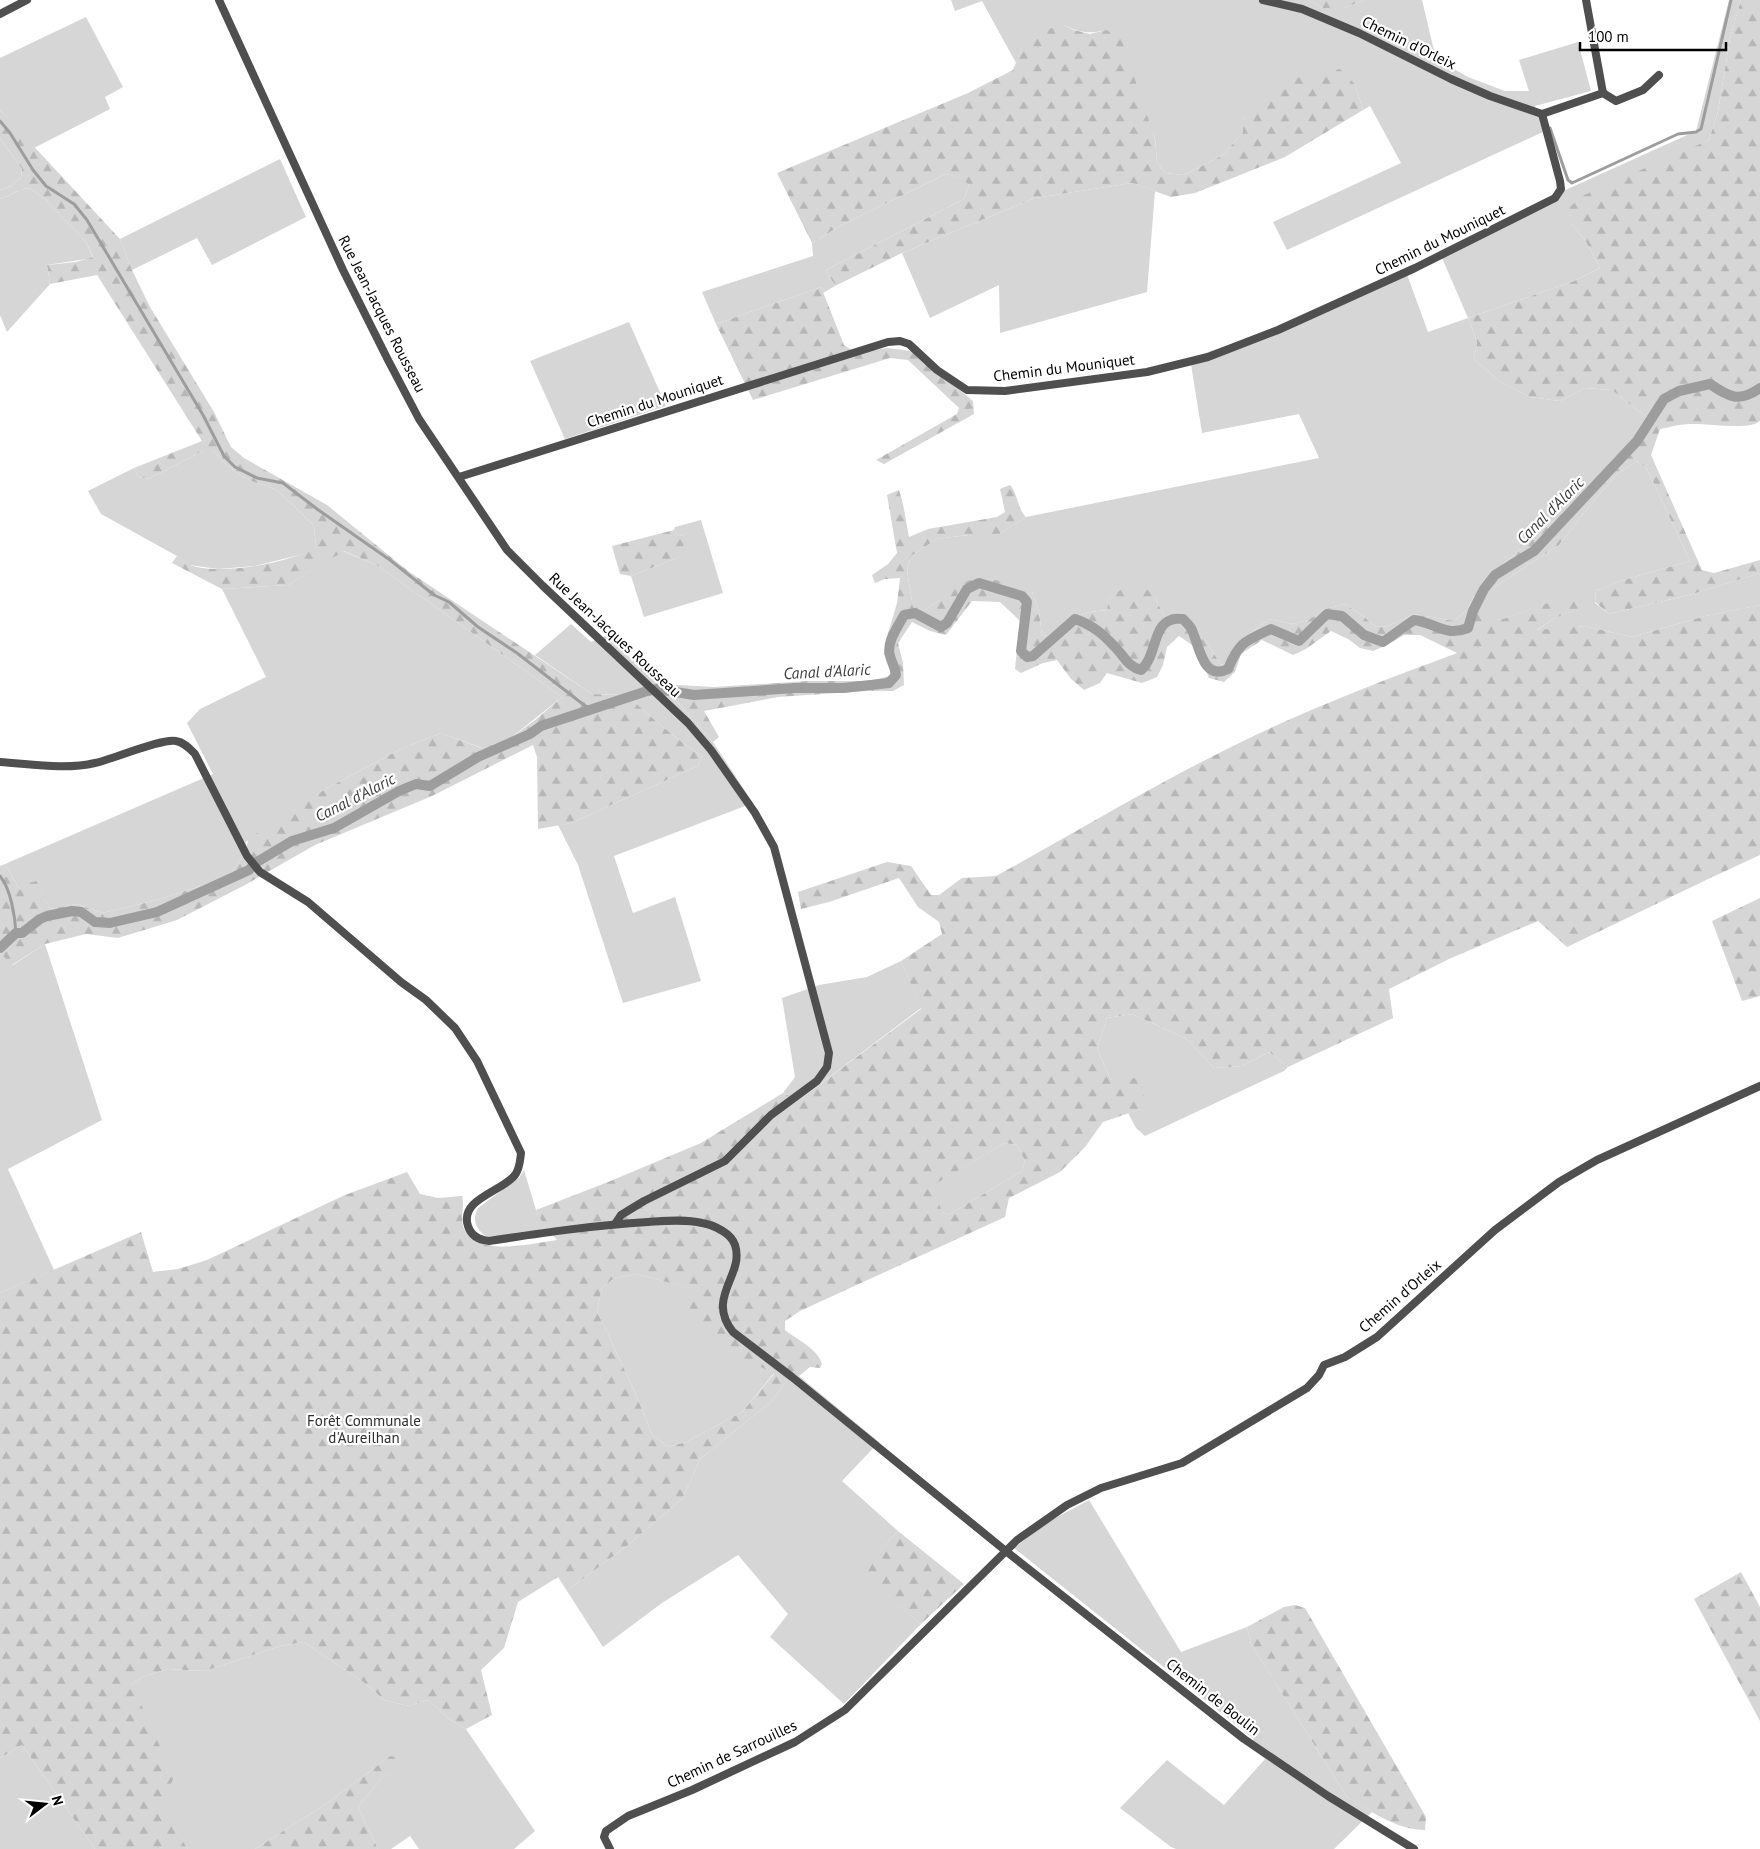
<svg xmlns="http://www.w3.org/2000/svg" width="1760" height="1849" viewBox="0 0 1760 1849" font-family="'PT Sans',sans-serif">
<defs>
<pattern id="forest-firs" width="22" height="20" patternUnits="userSpaceOnUse" patternTransform="scale(1.25)"><rect width="22" height="20" fill="#d6d6d6"/><path d="M5 1l3.5 6h-7zM16 11l3.5 6h-7z" fill="#b6b6b6"/></pattern>
</defs>
<rect width="100%" height="100%" fill="#fff"/>
<g fill="#d6d6d6">
<path d="M951,0H1308L1323,8H1344L1365,0H1422L1436,59L1468,77L1505,91H1529L1519,60L1578,42L1591,91L1535,106L1545,131L1287,250L1273,222L1401,163L1370,106L1363,110L1355,84L1243,118V132L1223,155L1184,175L1165,173L1157,162L1155,138L1106,30C1089,34 1080,33 1064,25L1022,47L1016,63L982,1L955,11Z"/>
<path d="M1729,0H1741L1730,38L1718,111L1709,140L1685,152L1571,223L1585,240L1600,268L1574,281L1468,318L1477,342L1474,359L1499,381L1530,397L1560,401L1585,388L1612,390L1646,417L1634,441L1567,509L1483,581L1467,609L1455,621L1414,614L1388,626L1376,627L1363,616L1345,604L1325,609L1308,620L1293,624L1269,619L1235,645L1226,663L1221,665L1205,639L1167,621L1155,598L1127,586L1108,599L1107,610L1090,612L1071,618L1048,636L1042,635L1039,612L1032,591L940,600L923,611L913,607L907,571L911,556L937,539L968,535H998L1026,517L1319,458L1299,414L1202,433L1190,358L1253,337L1405,269L1428,332L1468,318L1439,251L1561,192L1696,131Z"/>
<path d="M86,17L123,87L105,97L110,109L34,148L0,110V58Z"/>
<path d="M0,138L22,169L21,177L11,186L0,190Z"/>
<path d="M280,159L306,217L212,265L197,238L132,270L120,239Z"/>
<path d="M946,174L962,178L969,185L964,199L826,270L835,286L823,293L821,287L716,324L702,292L813,256L812,243L840,226Z"/>
<path d="M1132,183L1155,191L1147,292L1000,333L999,285L930,318L902,253L1035,198Z"/>
<path d="M29,188L44,198L86,242L93,258L47,265L50,284L7,332L0,315V199C11,196 17,189 29,188Z"/>
<path d="M629,322L666,406L565,439L530,361Z"/>
<path d="M203,451H213L227,465L240,475L251,481L275,489L291,503L314,526L316,547L307,553L255,566L218,569L189,565L177,556L101,514L88,491L134,468L138,477L148,479Z"/>
<path d="M1637,461L1647,469L1690,561L1620,581L1596,591L1595,603L1609,614L1693,594L1760,573V605L1705,616L1632,637L1585,626L1536,631L1553,619L1579,608L1573,595L1503,619L1485,622V600L1496,586L1559,545L1583,514L1617,474Z"/>
<path d="M701,520L723,593L644,617L631,576L677,558L686,534L679,536L674,530L675,527Z"/>
<path d="M343,551L378,566L562,697L508,740L482,748L441,733L401,749L327,788L246,842L243,856L228,877L157,900L102,913L77,904L50,909L37,882L20,890L5,864L213,774L187,723L200,709L266,677L222,589L288,585Z"/>
<path d="M571,624L591,642L605,636L661,684L713,742L753,803L614,856L633,913L675,897L701,981L623,1003L578,865L558,825L571,823L698,766L702,756C676,739 652,718 629,697L624,695L592,694L535,655Z"/>
<path d="M45,944L102,1120L8,1169L54,1270L0,1293V953L13,965Z"/>
<path d="M901,961L921,1008L799,1100L783,1093L795,1077L782,998L819,985L867,977Z"/>
<path d="M1132,1014L1187,1039L1214,1068L1242,1066L1269,1052L1288,1067L1284,1071L1145,1136L1136,1128L1128,1113L1141,1109L1111,1080L1097,1049L1107,1018Z"/>
<path d="M1005,1143L1017,1145L1025,1161L1022,1171L948,1215L943,1212L929,1187Z"/>
<path d="M524,1170L536,1210L549,1230L489,1238C477,1231 471,1221 478,1208L519,1178Z"/>
<path d="M635,1274L687,1287L693,1318L774,1373L742,1412L686,1442L668,1447L652,1434L634,1390L597,1311L602,1288L613,1279Z"/>
<path d="M799,1376L879,1442L842,1481L898,1531L859,1571L921,1624L844,1704L770,1637L788,1614L738,1555L662,1603L603,1647L567,1591L628,1545L683,1498L700,1459L771,1402L787,1380Z"/>
<path d="M1089,1500L1181,1652L1247,1627L1251,1644L1347,1797L1372,1812L1334,1849H1176L1171,1847L1120,1808L1167,1760L1224,1805L1265,1759L1248,1746L1254,1739L1014,1548L1046,1523Z"/>
<path d="M304,1642L366,1684L384,1700L409,1706L428,1700L448,1718L466,1729L535,1831L514,1849H419L410,1836L391,1849H378L358,1807L381,1779L398,1767L390,1756L329,1802L255,1849H188L162,1812V1799L132,1684L142,1677L168,1669L205,1671L280,1646Z"/>
<path d="M22,1745L95,1849H0V1758Z"/>
</g>
<g fill="url(#forest-firs)" fill-rule="evenodd">
<path d="M1308,0H1365L1344,8H1323Z"/>
<path d="M1741,0H1760V421C1749,431 1707,423 1691,424C1681,424 1670,427 1660,429L1651,455L1702,570L1714,573L1760,560V573L1693,594L1609,614L1595,602L1596,591L1620,581L1690,561L1647,469L1637,461L1617,474L1583,514L1559,545L1496,586L1485,601V621L1503,619L1573,594L1584,597L1580,608L1553,619L1537,630L1585,626L1632,637L1705,616L1760,605V855L1704,881L1567,947L1538,921L1449,959L1389,989L1393,1018L1288,1067L1269,1052L1242,1066L1214,1068L1187,1039L1132,1014L1107,1018L1097,1049L1111,1080L1148,1077L1141,1109L1103,1122L1085,1147L1060,1172L1009,1198L1005,1217L800,1311L785,1321V1330C797,1340 817,1348 822,1364L820,1368L810,1367L799,1376L787,1380L771,1402L700,1459L683,1498L628,1545L567,1591L558,1577L518,1602L504,1648L481,1670L492,1715L466,1729L448,1718L428,1700L409,1706L384,1700L366,1684L304,1642L280,1646L205,1671L168,1669L142,1677L132,1684L174,1778L162,1799L163,1812L188,1849H95L22,1745L0,1758V1293L141,1232L153,1272L178,1269L207,1260L345,1195L407,1172L420,1194L438,1198L462,1196C465,1207 460,1216 463,1226C474,1259 533,1243 557,1240L544,1225L536,1210L608,1182L701,1143L783,1093L799,1100L921,1009L901,961L942,934L939,922L918,907L899,878L829,902L801,909L798,892L887,862L911,866L931,895H939L962,878L996,876C1073,834 1150,787 1229,748C1303,711 1379,682 1457,653L1420,635H1404L1387,645L1373,651L1360,648L1348,639L1331,631L1306,649L1293,655L1262,640L1241,654L1235,672L1224,682L1209,678L1195,647L1179,636L1167,647L1163,665L1157,677L1142,683L1107,673L1100,683L1084,690L1071,679L1057,660L1043,663L1021,673L1015,669L1020,621L1000,602L972,601L946,635L930,631L912,622L898,643L903,663L904,685L893,691H867L778,697L704,711L719,737L713,742L661,684L714,687L808,681H869L890,676V663L884,654L886,640L897,603L900,578L885,579L875,583L872,575L888,564L897,553L887,495L899,490L903,504L909,537L928,529L997,517L1005,512L1000,489L1010,485C1018,494 1017,508 1026,517L998,535H968L937,539L911,556L907,571L913,607L923,611L940,600L956,586L975,578L1011,582L1032,591L1039,612L1042,635L1048,636L1071,618L1090,612L1107,610L1108,599L1127,585L1142,584L1155,598L1167,621L1196,628L1205,639L1221,665L1226,663L1228,651L1269,619L1293,624L1308,620L1325,609L1345,604L1363,616L1376,627L1388,626L1414,614L1455,621L1467,609L1483,581L1567,509L1634,441L1646,417L1612,390L1585,388L1560,401L1530,397L1499,381L1474,359L1477,342L1468,318L1574,281L1600,268L1585,240L1571,223L1566,210L1584,195L1709,140L1718,111L1730,38ZM1005,1143L1017,1145L1025,1161L1022,1171L948,1215L943,1212L930,1187ZM635,1274L686,1287C689,1297 689,1308 693,1318C706,1350 747,1357 774,1374L742,1412L686,1442L668,1447L652,1434L634,1390L597,1311L602,1288L613,1279Z"/>
<path d="M1064,25L1074,30L1090,34L1106,30L1121,38L1155,139L1157,162L1165,173L1184,175L1223,155L1243,132V119L1254,102L1301,76L1340,69L1355,84L1363,110L1285,157L1195,193L1171,197L1132,183L1035,198L902,253L835,286L826,270L964,199L969,185L961,178L946,174L840,226L812,243L777,173L968,93L1013,70L1022,47L1037,32Z"/>
<path d="M0,110L120,239L132,270L150,307L214,412L231,447L244,458L327,505L408,571L592,694L624,695L629,697C652,718 676,739 702,756L698,766L571,823L538,829L537,757L533,745L432,796L315,845L245,885L177,920L118,938L86,934L45,944L12,965L0,953V866L5,864L20,890L27,883L37,881L50,909L77,904L102,913L157,900L228,877L243,856L249,838L327,788L401,749L441,733L481,748L508,740L535,720L562,697L378,566L344,551L288,585L222,589L172,563L177,556C181,558 185,563 190,565C218,576 291,563 316,547L314,526L291,503L275,489L251,481L240,475L227,465L213,451H203L148,479L138,477L134,468L202,441L97,275L50,284L47,265L76,262L93,257L86,242L44,198L29,188C16,189 11,196 0,199V190L11,186L21,177L22,169L0,138Z"/>
<path d="M821,287L844,345L856,353L887,348L912,351L973,401L974,414L884,464L876,460L957,414L959,408L908,360L890,358L753,400L716,324Z"/>
<path d="M674,530L679,536L686,534L689,535L677,558L631,576L620,574L612,546Z"/>
<path d="M1760,898V996L1742,1001L1712,921Z"/>
<path d="M898,1531L964,1584L921,1624L858,1571Z"/>
<path d="M1741,1572L1760,1607V1721L1694,1599Z"/>
<path d="M1295,1605L1305,1608L1426,1817L1425,1830C1397,1830 1370,1811 1347,1797L1251,1644L1247,1627L1284,1607Z"/>
<path d="M390,1756L400,1758L399,1767L381,1779L358,1807L378,1849H255L329,1802Z"/>
</g>
<g fill="none" stroke-linecap="round" stroke-linejoin="round">
<g stroke="#9d9d9d" stroke-width="3">
<path d="M0,121L10,133L33,170L46,186L74,204L87,220L203,415L224,456L235,467L257,478L283,483L317,509L390,560L434,595L449,602L478,627L517,653L584,705L593,710"/>
<path d="M1550,128L1568,180L1572,183L1678,134L1696,132L1701,129L1731,0"/>
<path d="M0,876C11,889 15,917 16,933"/>
</g>
<path stroke="#9d9d9d" stroke-width="10" d="M0,948L16,933H22L40,919L47,916L72,911L81,912L95,922L110,923L157,912L249,870L257,862L292,841L334,828L399,791L416,784L430,786L478,757L530,734L541,726L647,691L657,689L694,695L795,688H843L889,683L896,675C895,667 892,663 890,656C886,642 898,627 904,615L915,613L941,627L947,623L967,589L979,583L1022,596L1027,602L1021,651L1027,657L1033,656L1075,619C1092,625 1102,633 1115,647C1124,656 1128,667 1141,670C1156,658 1153,625 1171,620C1174,618 1179,619 1183,619C1186,622 1189,625 1191,628C1199,643 1202,682 1228,669C1239,642 1245,641 1271,629L1299,641L1327,614L1342,616L1364,635L1383,642L1414,620C1436,623 1445,637 1468,628L1473,611L1484,589L1495,575L1534,551L1637,441L1664,399L1679,391L1710,384C1729,397 1739,403 1760,388"/>
<g stroke="#4f4f4f" stroke-width="8">
<path d="M219,0L343,270L388,360L419,419L507,550L543,586L688,723L711,750L755,813L774,847L829,1053L827,1067L817,1081L771,1115L725,1161L644,1201L621,1215L615,1224"/>
<path d="M1263,0L1302,9L1359,33L1451,79L1490,96L1542,114"/>
<path d="M0,14L27,0"/>
<path d="M1603,93L1616,101L1643,90L1659,75"/>
<path d="M1542,114L1603,93L1586,0"/>
<path d="M459,477L888,342L900,341L909,344L937,370L967,390L1005,391L1147,372L1208,357L1278,330L1415,268L1555,198L1561,189L1560,181L1542,114"/>
<path d="M0,762C31,764 65,770 95,763C113,759 162,738 176,741C184,742 190,749 195,754L247,856L260,872L308,902L401,982L426,1000L455,1028L477,1061L521,1153C520,1161 520,1168 515,1175C502,1192 459,1199 468,1226C471,1236 480,1240 489,1241C542,1233 595,1225 648,1222C665,1221 685,1219 702,1223C714,1225 731,1233 735,1245C745,1275 705,1297 733,1332L792,1377L1007,1552L1244,1739L1328,1796L1414,1849"/>
<path d="M610,1849L604,1837L606,1831L628,1816L692,1790L795,1742L845,1710L1017,1540L1067,1505L1101,1488L1182,1463L1307,1388L1319,1375L1324,1365L1345,1357L1377,1337L1495,1230L1559,1182L1597,1160L1760,1086"/>
</g>
</g>
<g text-anchor="middle" stroke-width="4.5" stroke-linejoin="round" paint-order="stroke">
<g font-size="15" fill="#000" stroke="#fff">
<text transform="translate(1409 43) rotate(26)" y="5">Chemin d'Orleix</text>
<text transform="translate(1440 240) rotate(-26)" y="5">Chemin du Mouniquet</text>
<text transform="translate(382 314) rotate(63)" y="5">Rue Jean-Jacques Rousseau</text>
<text transform="translate(1064 368) rotate(-7)" y="5">Chemin du Mouniquet</text>
<text transform="translate(655 401) rotate(-18)" y="5">Chemin du Mouniquet</text>
<text transform="translate(615 635) rotate(43)" y="5">Rue Jean-Jacques Rousseau</text>
<text transform="translate(1400 1296) rotate(-41)" y="5">Chemin d'Orleix</text>
<text transform="translate(1213 1697) rotate(38)" y="5">Chemin de Boulin</text>
<text transform="translate(732 1754) rotate(-25)" y="5">Chemin de Sarrouilles</text>
</g>
<g font-size="15" fill="#2d2d2d" stroke="#fff">
<text x="364" y="1426">Forêt Communale<tspan x="364" dy="17">d'Aureilhan</tspan></text>
</g>
<g font-size="16" font-style="italic" fill="#3e3e3e" stroke="#fff">
<text transform="translate(1550 510) rotate(-45)" y="6">Canal d'Alaric</text>
<text transform="translate(827 671) rotate(-3)" y="6">Canal d'Alaric</text>
<text transform="translate(355 797) rotate(-27)" y="6">Canal d'Alaric</text>
</g>
</g>
<g transform="translate(45 1804) rotate(74)" stroke="#ffffff" stroke-width="4" paint-order="stroke">
<path d="M0-4L9 19L0 12L-9 19Z" fill="#000000"/>
<text y="-8" font-size="14" font-weight="bold" text-anchor="middle" fill="#000000">N</text>
</g>
<path d="M1580 42v8h146v-8" fill="none" stroke="#000000" stroke-width="2.5"/>
<text x="1588" y="42" font-size="15" fill="#000000" stroke="#ffffff" stroke-width="4" paint-order="stroke">100 m</text>
</svg>
